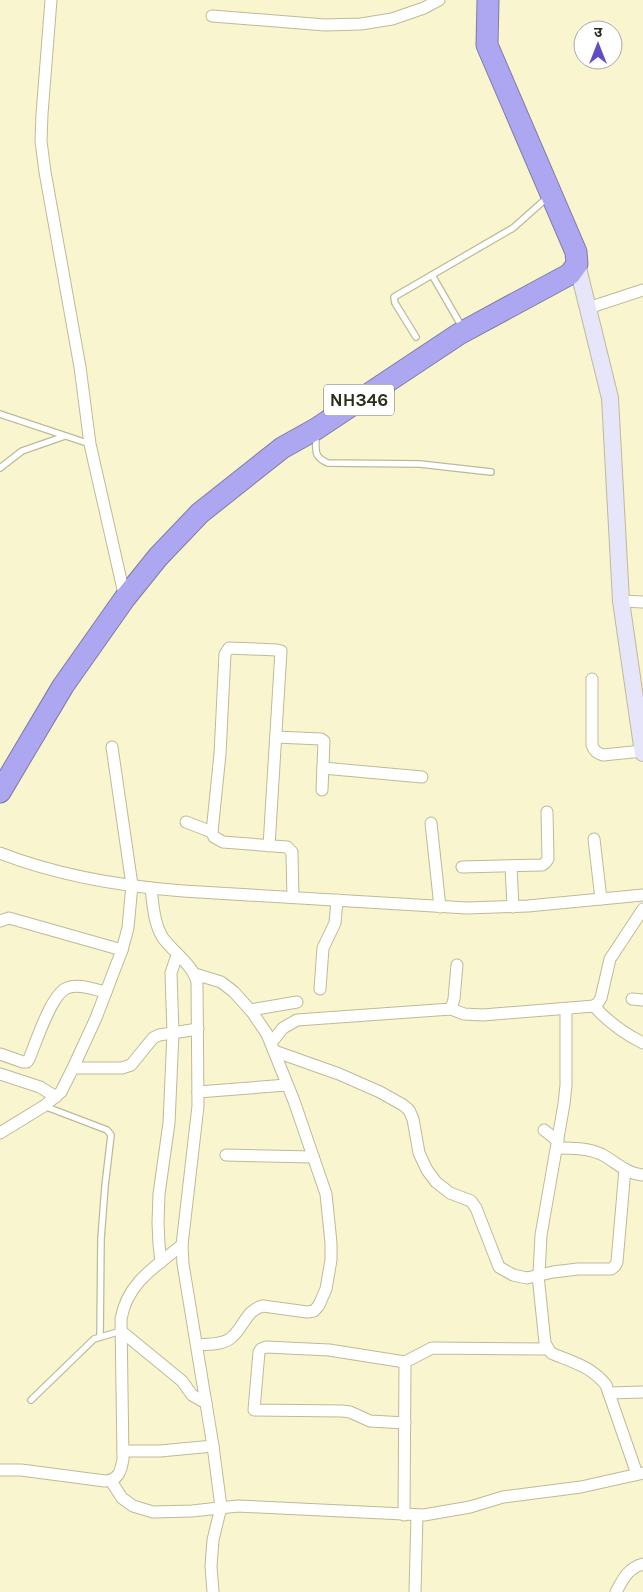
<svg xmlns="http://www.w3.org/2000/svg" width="643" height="1592" viewBox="0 0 643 1592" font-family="Karla,'Noto Sans Devanagari',sans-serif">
<rect width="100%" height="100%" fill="#f8f5cf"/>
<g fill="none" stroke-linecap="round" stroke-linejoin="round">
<g stroke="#bdbb97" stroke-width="8">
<g id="lane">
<path d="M432,275L462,327"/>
<path d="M416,337L395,303L394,297L513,228L548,197"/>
<path d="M0,414L90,444"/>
<path d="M316,436C316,450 313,457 328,463L420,464L491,472"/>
<path d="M0,468L22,451L65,436"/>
<path d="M44,1106L107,1130L111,1135L105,1186L101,1239L100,1337"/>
<path d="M31,1400L94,1339L121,1331"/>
</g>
</g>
<g stroke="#bdbb97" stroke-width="13">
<g id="street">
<path d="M51,0L42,114L41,141L45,172L80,367L90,444L125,598"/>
<path d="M212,16L325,25L361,24L392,19L424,8L439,0"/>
<path d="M588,308L643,290"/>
<path d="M621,601L643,602"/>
<path d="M592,679V745C594,751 597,753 603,755L643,751"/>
<path d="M276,737L321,739L324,741L322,790"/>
<path d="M323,768L422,777"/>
<path d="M186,822L212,832"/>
<path d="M431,823L440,907"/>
<path d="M594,839L601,899"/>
<path d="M269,846L281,651L277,650L229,648L225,654L220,754L212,832L214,837L223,842L287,847L292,852V855L293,897"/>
<path d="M0,853C59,876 120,886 183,891L467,908L528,906L643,895"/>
<path d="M511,866L513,907"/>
<path d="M462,867L542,865L545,863L548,859L547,812"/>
<path d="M151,888C153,905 154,924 163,938C174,953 193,965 197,982L198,1106L182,1245L183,1264L213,1446L221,1507L213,1540L211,1566L213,1592"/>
<path d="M0,921L9,918L122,950"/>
<path d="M195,974L221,982L234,992L252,1012L267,1034L294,1101L326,1194L331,1243V1260L326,1289L319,1305L314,1311L307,1312L263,1306C247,1309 243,1328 232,1337C224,1345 208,1344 197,1345"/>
<path d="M320,989L323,948L335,923L337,900"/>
<path d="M632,999L643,1000"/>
<path d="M594,1006C608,1022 623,1033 643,1043"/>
<path d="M451,1009L454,999L457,965"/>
<path d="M250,1010L297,1002"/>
<path d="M271,1043L283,1028L297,1020L451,1009L464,1014L483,1015L594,1006L598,1003L601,998L610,959L643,909"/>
<path d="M274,1051L339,1074L380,1092L403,1105L409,1110L413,1119L419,1153L427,1170L436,1182L450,1193L471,1201L476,1208L499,1267L513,1275L527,1278L553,1272L578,1269H611L615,1266L617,1262L625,1169"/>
<path d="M0,1054L23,1062H27L29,1059C36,1043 51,994 67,988C79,983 95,990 106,992"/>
<path d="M73,1068H122L131,1065L153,1038L159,1035L198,1029"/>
<path d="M0,1074L40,1087L56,1097"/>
<path d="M198,1092L287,1085"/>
<path d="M544,1130L558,1141"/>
<path d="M0,1133L44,1106L61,1092L73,1068L96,1018L122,950L128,928L132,885L112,747"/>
<path d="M557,1148C572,1148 587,1148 601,1154C615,1161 626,1174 643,1175"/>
<path d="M226,1155L313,1157"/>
<path d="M161,1262L159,1244L158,1223L159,1194L169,1123L173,1033L171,973L177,955"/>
<path d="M538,1275L545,1343L551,1353C572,1362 591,1366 606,1385L637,1474"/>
<path d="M539,1275L541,1235L564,1104L566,1085V1009"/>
<path d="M121,1331L182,1381L192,1395L206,1403"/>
<path d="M609,1393L643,1392"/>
<path d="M405,1423L370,1421L350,1412L342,1411L254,1410L259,1352L261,1349L266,1347L329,1350L405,1362L432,1348L547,1349"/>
<path d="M123,1451H160L213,1446"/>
<path d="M0,1470H21L105,1481C119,1480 121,1471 123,1459L121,1319C127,1283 156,1266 182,1245"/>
<path d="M111,1481L122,1498L133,1506L153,1512L192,1511L238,1506L424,1515L470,1507L503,1497L581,1487L643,1473"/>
<path d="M404,1515L405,1362"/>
<path d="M415,1592L417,1515"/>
<path d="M616,1592C623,1579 628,1568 643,1564"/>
</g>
</g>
<g stroke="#bdbb97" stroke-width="18">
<path id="secondary" d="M577,264L610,398L621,601L643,753"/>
</g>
<g stroke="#7f7ca6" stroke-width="23">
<path id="highway" d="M0,792L63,686L125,598L158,557L200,513L282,448L316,429L459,334L570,274L577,264L576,252L487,45L488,0"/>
</g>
<use href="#lane" stroke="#fff" stroke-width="5.5"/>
<use href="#street" stroke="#fff" stroke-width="11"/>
<use href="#secondary" stroke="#e6e5fa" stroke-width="16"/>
<use href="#highway" stroke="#aca7f0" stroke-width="21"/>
</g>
<g text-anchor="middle" stroke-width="5" stroke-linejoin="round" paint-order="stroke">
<rect fill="#fff" stroke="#6b6b60" stroke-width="1" x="324" y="384.5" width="70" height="31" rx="4"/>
<g font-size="18" font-weight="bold" fill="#2c2b1c">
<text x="359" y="406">NH346</text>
</g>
</g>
<g transform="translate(598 45)"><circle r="24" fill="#ffffff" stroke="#abaaa4"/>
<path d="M0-4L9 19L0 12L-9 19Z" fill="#634cc5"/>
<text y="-8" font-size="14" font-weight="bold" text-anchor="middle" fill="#2c2b1c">उ</text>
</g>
</svg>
